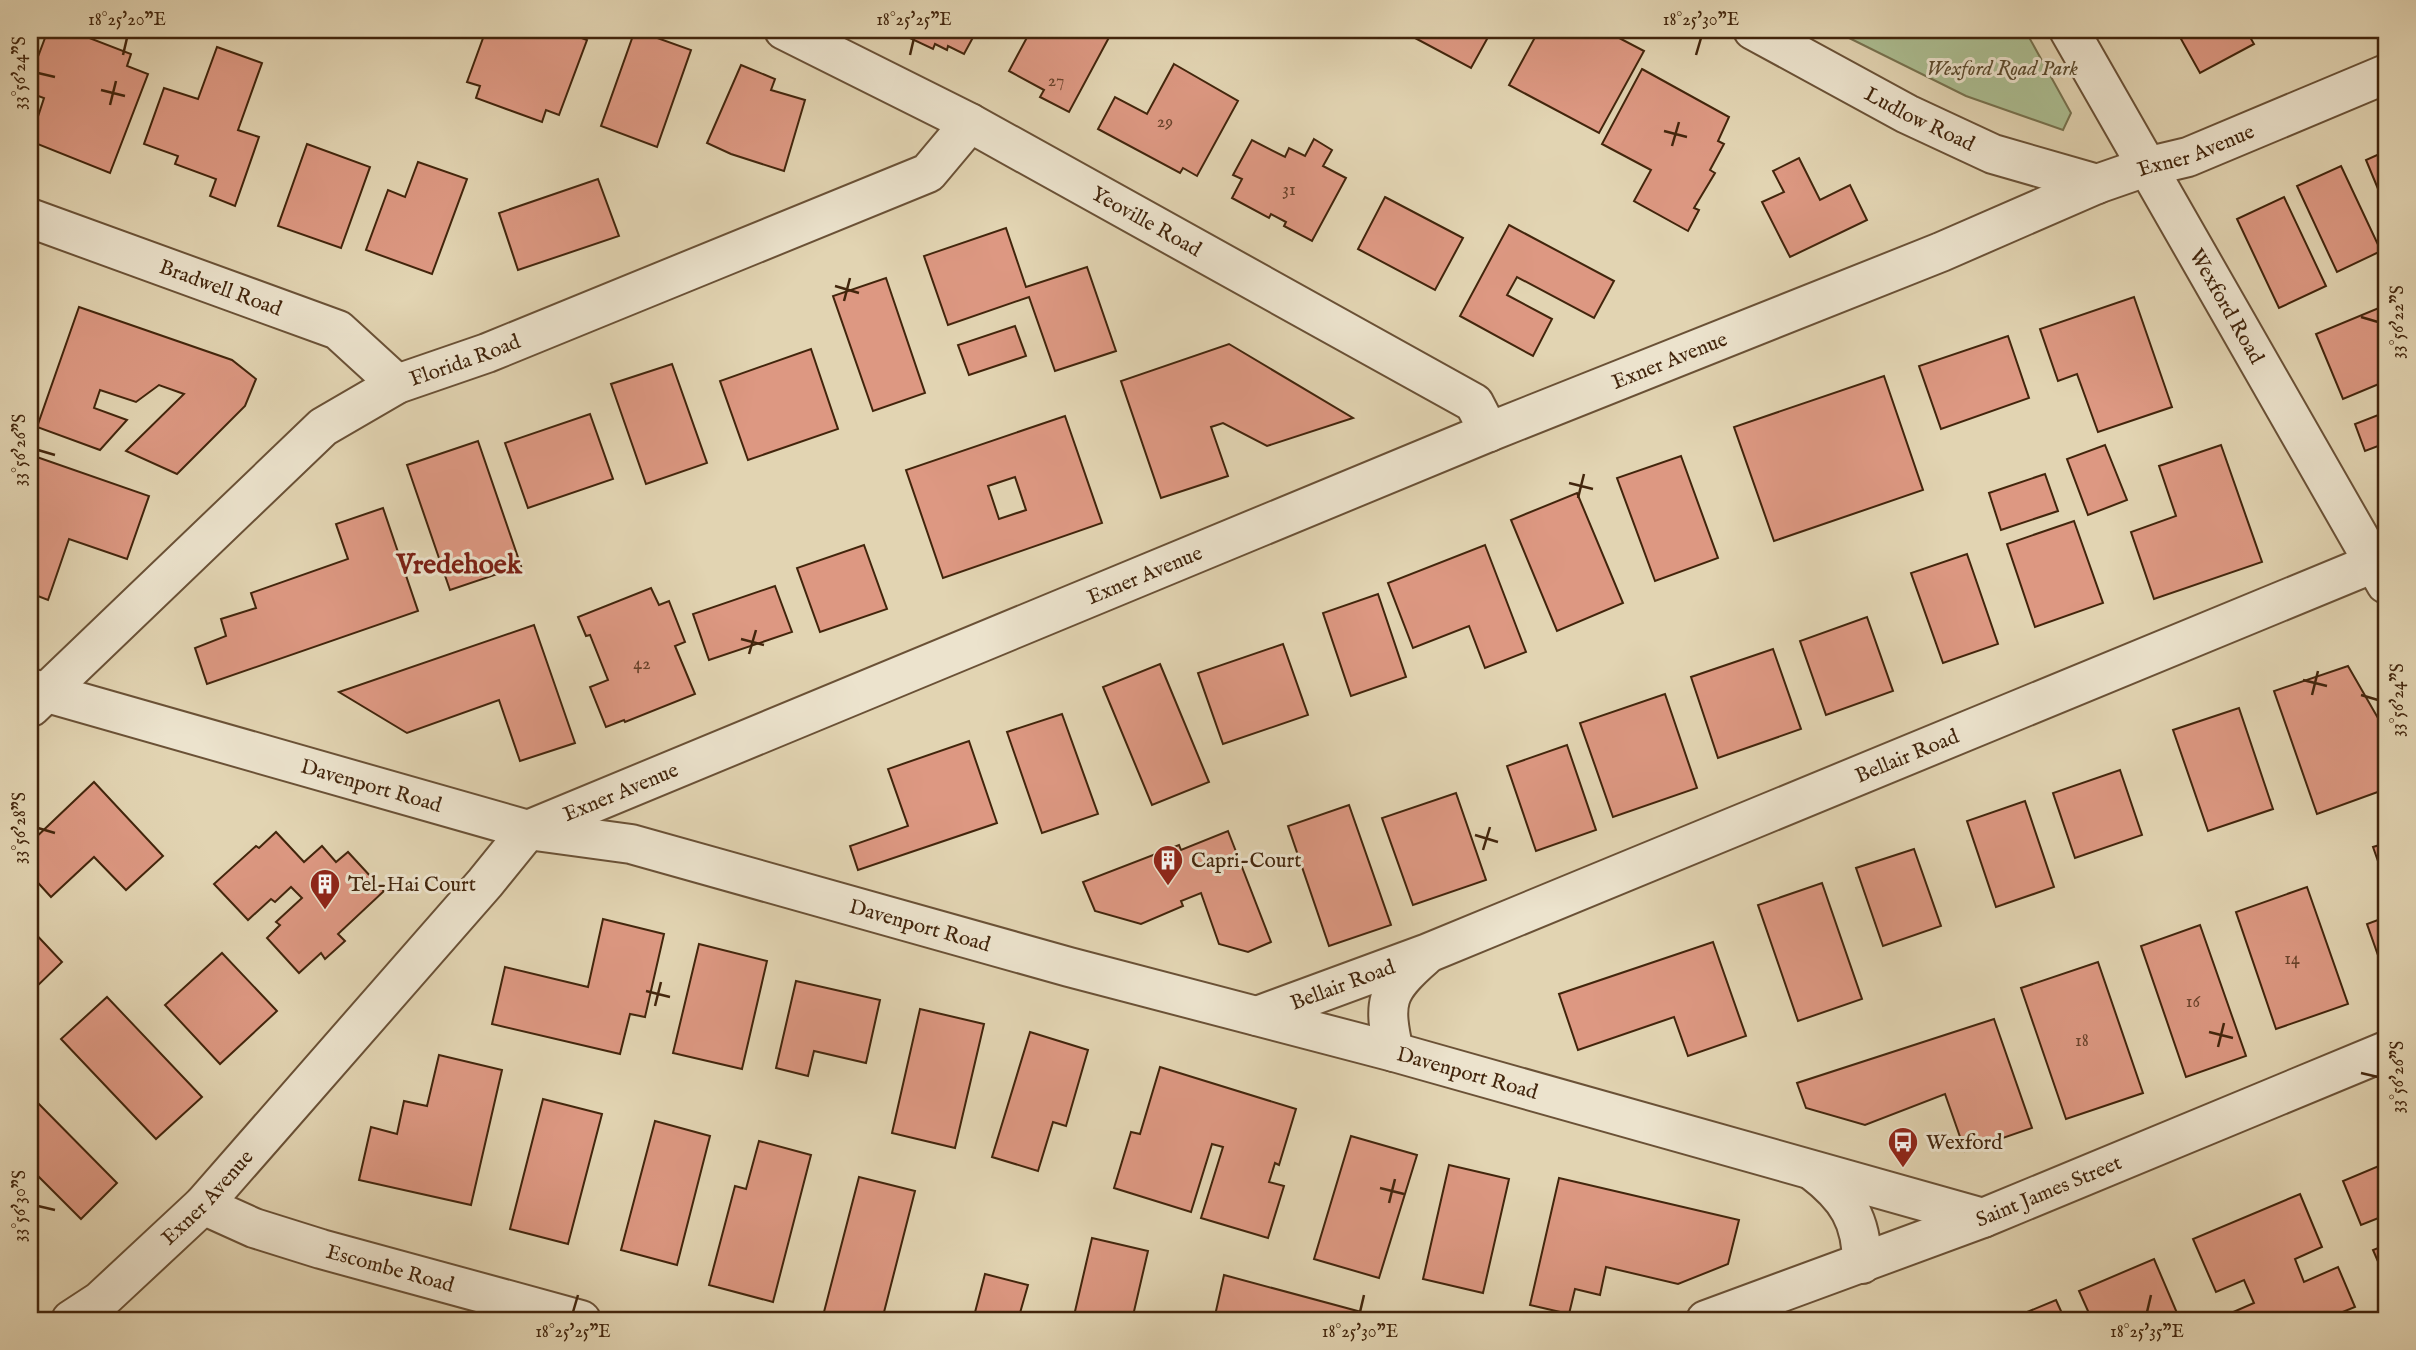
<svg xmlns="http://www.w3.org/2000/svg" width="2416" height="1350" viewBox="0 0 2416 1350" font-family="'IM FELL English',serif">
<rect width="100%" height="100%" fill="#e2d4b2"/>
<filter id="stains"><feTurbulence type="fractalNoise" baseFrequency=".00286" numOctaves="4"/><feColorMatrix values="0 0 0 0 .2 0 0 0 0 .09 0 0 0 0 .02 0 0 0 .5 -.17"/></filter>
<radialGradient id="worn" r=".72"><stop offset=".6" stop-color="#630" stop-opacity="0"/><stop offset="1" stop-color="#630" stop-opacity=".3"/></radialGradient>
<path fill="#acbe92" stroke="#77724f" stroke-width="2" d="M1833,30H2025L2071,113L2063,130L1966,96Z"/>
<g fill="#dd9882" stroke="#42250c" stroke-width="2" fill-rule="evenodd">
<path d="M48,30H87L84,36L131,54L127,66L148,74L110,173L30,141L44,98L30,93V78Z"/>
<path d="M486,30H560L587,40L559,115L546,110L542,122L476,98L480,86L467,82Z"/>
<path d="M635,30L691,50L657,147L601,126Z"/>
<path d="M898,30H977L964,54L948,46L947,50L935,44L933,49L897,32Z"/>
<path d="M1031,30L1042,35L1045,30H1113L1069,112L1040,97L1044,90L1009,71Z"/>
<path d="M1419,30H1492L1471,68L1415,38Z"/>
<path d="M1539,30H1604L1644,51L1599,133L1509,85Z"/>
<path d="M2176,30H2246L2254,44L2200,73Z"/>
<path d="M217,47L262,63L238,130L259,137L235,206L210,196L216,179L175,164L178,156L144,144L164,88L198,99Z"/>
<path d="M1174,64L1238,101L1197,176L1183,168L1180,173L1098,129L1115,97L1147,114Z"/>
<path d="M741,65L775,79L771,90L805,100L784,171L731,154L707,143Z"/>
<path d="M1642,69L1729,117L1718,141L1724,144L1710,170L1715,173L1694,208L1699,210L1688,231L1634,201L1651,170L1602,144Z"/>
<path d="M1314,139L1332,150L1323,166L1346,178L1312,241L1284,226L1286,222L1271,214L1269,218L1232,198L1242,179L1233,175L1252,140L1285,157L1289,148L1305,156Z"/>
<path d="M307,144L370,167L341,248L278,226Z"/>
<path d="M2386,151V208L2366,160Z"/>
<path d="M1799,158L1820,200L1850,185L1867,220L1790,257L1762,202L1784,192L1773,171Z"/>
<path d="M418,162L467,179L432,274L366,250L388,190L405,197Z"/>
<path d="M2341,166L2381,251L2337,272L2297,186Z"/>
<path d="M598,179L619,236L518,270L499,213Z"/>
<path d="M1385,197L1463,238L1435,290L1358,249Z"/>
<path d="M2284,197L2326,286L2279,308L2237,219Z"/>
<path d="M1509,225L1614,281L1594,318L1517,277L1507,295L1552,319L1533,356L1460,316Z"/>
<path d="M1006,228L1026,287L1087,267L1116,351L1055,371L1029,297L948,325L924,256Z"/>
<path d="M886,278L925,393L873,411L833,296Z"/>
<path d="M2134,297L2172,407L2098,432L2077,374L2058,381L2040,329Z"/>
<path d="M2386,305V381L2343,399L2316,334Z"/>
<path d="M79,307L232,360L256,379L245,406L177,474L126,451L184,394L159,385L136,402L100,390L94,408L127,420L100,450L37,427Z"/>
<path d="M1015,326L1026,356L969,375L958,345Z"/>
<path d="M2008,336L2029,398L1941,429L1919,366Z"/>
<path d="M1229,344L1353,418L1267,446L1223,423L1211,427L1228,476L1161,498L1121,381Z"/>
<path d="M811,349L838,429L748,460L720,381Z"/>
<path d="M672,364L707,463L646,484L611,384Z"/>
<path d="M1884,376L1923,490L1774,541L1734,427Z"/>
<path d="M2386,412V445V443L2365,451L2355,424Z"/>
<path d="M590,414L613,479L528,508L505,443Z"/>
<path d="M1065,416L1102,523L943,578L906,470ZM1015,477L1026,510L999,519L988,486Z"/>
<path d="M478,441L521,566L450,590L407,465Z"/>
<path d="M2105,445L2127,500L2088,515L2067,459Z"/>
<path d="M2221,445L2262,562L2154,599L2131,532L2176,516L2159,466Z"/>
<path d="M31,455L149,496L127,559L69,539L48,600L30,593Z"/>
<path d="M1681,456L1718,558L1655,581L1617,478Z"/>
<path d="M2045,474L2058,511L2001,530L1989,493Z"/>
<path d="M1577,493L1623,603L1557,631L1511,520Z"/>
<path d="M383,508L418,611L207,684L195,648L226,636L221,619L256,608L251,593L348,559L336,524Z"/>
<path d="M2074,521L2103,603L2035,627L2007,544Z"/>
<path d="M864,545L887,609L820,632L797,568Z"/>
<path d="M1485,545L1526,652L1485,668L1469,626L1413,648L1388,583Z"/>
<path d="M1967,554L1998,644L1943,663L1911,573Z"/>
<path d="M775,586L792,632L709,660L693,614Z"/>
<path d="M651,588L659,605L669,601L685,642L675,646L695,694L625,722L624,720L606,727L590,687L608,680L590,635L586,636L578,617Z"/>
<path d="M1378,594L1406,677L1351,696L1323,613Z"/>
<path d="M1867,617L1893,691L1826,715L1800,641Z"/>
<path d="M534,625L575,743L520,761L499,700L407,733L339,692Z"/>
<path d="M1283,644L1308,715L1223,744L1198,673Z"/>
<path d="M1773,649L1801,729L1718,758L1691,677Z"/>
<path d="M1160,664L1209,782L1152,805L1103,687Z"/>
<path d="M2348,666L2386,732V789L2317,814L2274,691Z"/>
<path d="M1665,694L1697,788L1613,817L1580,723Z"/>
<path d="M2239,708L2273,809L2208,831L2173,730Z"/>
<path d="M1062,714L1098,814L1042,833L1007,732Z"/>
<path d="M969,741L997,823L858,870L850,846L908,826L888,769Z"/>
<path d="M1567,745L1596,830L1536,851L1507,766Z"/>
<path d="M2120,770L2142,835L2075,858L2053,793Z"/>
<path d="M94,782L163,856L126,890L94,857L51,897L30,874V843Z"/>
<path d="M1456,793L1486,880L1413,905L1382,818Z"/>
<path d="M2025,801L2054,887L1996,907L1967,821Z"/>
<path d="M1349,805L1391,925L1329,946L1288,826Z"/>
<path d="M1228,831L1271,942L1248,952L1219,944L1201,893L1181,901L1183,906L1141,924L1095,911L1083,882L1179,845L1181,850Z"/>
<path d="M276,832L304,862L322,846L336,862L348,852L384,891L338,934L345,941L325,959L321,953L299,973L267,938L280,925L276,922L302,898L291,887L275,902L271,899L248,920L214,884L256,846L259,848Z"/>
<path d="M2386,843V884L2373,847Z"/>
<path d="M1914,849L1941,926L1883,946L1856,868Z"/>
<path d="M1822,883L1862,999L1798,1021L1758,905Z"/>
<path d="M2307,887L2348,1004L2276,1029L2236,912Z"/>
<path d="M2386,917V978L2367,924Z"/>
<path d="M603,919L664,934L645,1017L630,1014L620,1054L492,1024L505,967L588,987Z"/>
<path d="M2200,925L2246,1056L2186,1077L2141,946Z"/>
<path d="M30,928L62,962L30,993Z"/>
<path d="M1713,942L1746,1036L1688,1056L1674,1017L1578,1050L1559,994Z"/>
<path d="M699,944L767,961L742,1069L673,1053Z"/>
<path d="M222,953L277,1011L220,1064L165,1005Z"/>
<path d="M2098,962L2143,1093L2066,1119L2021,988Z"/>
<path d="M796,981L880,1000L866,1063L814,1051L808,1076L776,1068Z"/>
<path d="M107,997L202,1097L156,1139L61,1039Z"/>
<path d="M920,1009L984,1024L955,1148L892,1133Z"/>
<path d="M1994,1019L2032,1128L1965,1151L1945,1094L1865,1125L1806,1108L1797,1083Z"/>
<path d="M1030,1032L1088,1050L1066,1126L1053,1122L1038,1171L992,1157Z"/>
<path d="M439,1055L502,1070L471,1205L359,1180L371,1127L397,1134L404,1101L427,1106Z"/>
<path d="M1160,1067L1296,1109L1279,1165L1275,1163L1269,1182L1284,1186L1268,1238L1201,1218L1223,1147L1212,1144L1191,1212L1114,1188L1131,1132L1140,1134Z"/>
<path d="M30,1095L117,1183L81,1219L30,1168Z"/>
<path d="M543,1099L602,1114L568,1244L510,1229Z"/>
<path d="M655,1121L710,1136L677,1265L621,1250Z"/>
<path d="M1351,1136L1417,1155L1379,1278L1314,1259Z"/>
<path d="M759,1141L811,1155L773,1302L709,1285L735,1186L746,1189Z"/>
<path d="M2386,1163V1215L2361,1225L2343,1181Z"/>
<path d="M1449,1165L1509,1179L1483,1293L1423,1279Z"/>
<path d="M859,1177L915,1191L882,1320H857L824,1312Z"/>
<path d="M1559,1178L1739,1220L1728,1264L1678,1284L1606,1267L1600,1295L1575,1289L1569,1314L1530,1305Z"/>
<path d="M2300,1194L2322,1247L2295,1259L2304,1282L2338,1267L2355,1307L2323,1320H2215L2254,1303L2244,1280L2216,1292L2193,1239Z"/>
<path d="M1092,1238L1148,1251L1132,1320H1073Z"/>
<path d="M2386,1245V1280L2373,1250Z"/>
<path d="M2154,1259L2180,1320H2092L2079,1291Z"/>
<path d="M985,1274L1028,1285L1018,1320H973Z"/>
<path d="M1224,1275L1391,1320H1214Z"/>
<path d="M2056,1300L2065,1320H2008Z"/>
</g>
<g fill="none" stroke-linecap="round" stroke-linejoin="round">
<g stroke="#6a5136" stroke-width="42">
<g id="minor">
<path id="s1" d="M784,30L970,123L1474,403L1489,432"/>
<path id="s2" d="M1753,30L1907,114L1993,154L2097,184"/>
<path id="s3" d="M2069,30L2386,584"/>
<path id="s4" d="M30,218L338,330L397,384"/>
<path id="s5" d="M30,688L528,830L631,844L1069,967L1394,1052L1983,1218"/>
<path id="s6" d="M31,707L323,427L397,384L487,353L928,173L970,123"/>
<path id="s7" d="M1257,1016L1428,953L2386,558"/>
<path d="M1394,1052C1383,1002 1385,991 1424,957"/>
<path d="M1813,1171C1847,1197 1862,1220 1862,1264"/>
<path id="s8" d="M203,1205L254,1228L321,1249L581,1320"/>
<path id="s9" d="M71,1320L100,1301L203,1205L485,883L528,830L1489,432L1941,252L2097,184L2146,167L2188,157L2386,74"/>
<path id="s10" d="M1706,1320L1983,1218L2386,1051"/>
</g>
</g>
<use href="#minor" stroke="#ece3cd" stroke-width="38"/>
</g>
<path fill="none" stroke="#42250c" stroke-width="2.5" d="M123,55L127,38M910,55L914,38M1696,55L1701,38M38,73L55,77M101,90L125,96M110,105L116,81M1664,131L1687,137M1672,146L1679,122M835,286L859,293M844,301L850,278M2361,317L2378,322M38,450L55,455M1569,483L1593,489M1578,498L1584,474M741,639L764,645M749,654L756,630M2303,680L2327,686M2312,695L2318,671M2361,695L2378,700M38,828L55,833M1475,835L1498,842M1483,850L1490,827M646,991L670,997M655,1006L661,982M2209,1032L2233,1038M2218,1047L2224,1023M2361,1073L2378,1077M1380,1188L1404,1194M1389,1203L1395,1179M38,1206L55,1210M573,1312L578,1295M1360,1312L1364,1295M2147,1312L2151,1295"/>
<defs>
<g id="building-pin" transform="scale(1.575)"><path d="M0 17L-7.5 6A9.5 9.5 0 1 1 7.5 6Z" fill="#8f2418" stroke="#ece3cd"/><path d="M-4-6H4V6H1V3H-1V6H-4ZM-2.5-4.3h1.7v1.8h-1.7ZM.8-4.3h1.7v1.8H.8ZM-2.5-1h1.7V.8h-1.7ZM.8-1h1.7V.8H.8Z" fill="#fff"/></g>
<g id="bus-pin" transform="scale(1.575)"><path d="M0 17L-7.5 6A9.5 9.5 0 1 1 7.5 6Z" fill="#8f2418" stroke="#ece3cd"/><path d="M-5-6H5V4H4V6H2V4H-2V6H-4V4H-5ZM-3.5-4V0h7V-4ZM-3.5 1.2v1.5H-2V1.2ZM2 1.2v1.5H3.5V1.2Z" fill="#fff"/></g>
</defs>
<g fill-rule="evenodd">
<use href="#building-pin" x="1168" y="860"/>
<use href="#building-pin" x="325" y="884"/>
<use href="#bus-pin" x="1903" y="1142"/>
</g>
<g text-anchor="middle" stroke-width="6" stroke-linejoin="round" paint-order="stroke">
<g font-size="18" fill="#69422a">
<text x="1056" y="86">27</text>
<text x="1165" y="127">29</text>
<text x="1289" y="195">31</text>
<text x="642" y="669">42</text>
<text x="2292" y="964">14</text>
<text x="2193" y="1007">16</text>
<text x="2082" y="1046">18</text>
</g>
<g font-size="21" font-style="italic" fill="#5c4b2e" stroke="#ece3cd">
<text x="2002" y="75">Wexford Road Park</text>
</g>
<g font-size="21" fill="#42250c" stroke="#ece3cd">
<text dy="7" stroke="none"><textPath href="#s2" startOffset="189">Ludlow Road</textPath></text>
<text dy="7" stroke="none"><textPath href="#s9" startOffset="2473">Exner Avenue</textPath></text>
<text dy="7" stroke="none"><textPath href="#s1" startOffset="410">Yeoville Road</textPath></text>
<text dy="7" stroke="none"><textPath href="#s4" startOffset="203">Bradwell Road</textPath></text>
<text dy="7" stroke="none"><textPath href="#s3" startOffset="318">Wexford Road</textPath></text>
<text dy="7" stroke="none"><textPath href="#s6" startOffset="562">Florida Road</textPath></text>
<text dy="7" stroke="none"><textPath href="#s9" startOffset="1906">Exner Avenue</textPath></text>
<text dy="7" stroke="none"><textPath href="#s9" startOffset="1339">Exner Avenue</textPath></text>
<text dy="7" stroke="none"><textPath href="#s7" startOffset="700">Bellair Road</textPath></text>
<text dy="7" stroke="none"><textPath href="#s5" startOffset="355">Davenport Road</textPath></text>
<text dy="7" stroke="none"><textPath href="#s9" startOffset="772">Exner Avenue</textPath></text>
<text dy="7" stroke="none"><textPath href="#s5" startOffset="922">Davenport Road</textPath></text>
<text dy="7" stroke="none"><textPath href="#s7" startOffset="91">Bellair Road</textPath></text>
<text dy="7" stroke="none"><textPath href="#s5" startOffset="1489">Davenport Road</textPath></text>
<text dy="7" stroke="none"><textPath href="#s10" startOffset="366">Saint James Street</textPath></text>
<text dy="7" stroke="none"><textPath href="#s9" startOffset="184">Exner Avenue</textPath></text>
<text dy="7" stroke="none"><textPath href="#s8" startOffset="198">Escombe Road</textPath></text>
</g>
<g font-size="21" fill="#42250c" stroke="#ece3cd" text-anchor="start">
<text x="1191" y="867">Capri-Court</text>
<text x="348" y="891">Tel-Hai Court</text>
<text x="1926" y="1149">Wexford</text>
</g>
<g font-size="28" font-weight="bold" fill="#7a1f14" stroke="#ece3cd">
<text x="459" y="573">Vredehoek</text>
</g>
</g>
<rect width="2416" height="1350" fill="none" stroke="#e2d4b2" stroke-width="77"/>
<rect x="38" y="38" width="2340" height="1274" fill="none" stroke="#42250c" stroke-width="2.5"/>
<g font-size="18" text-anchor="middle" fill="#42250c">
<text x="127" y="25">18°25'20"E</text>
<text x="914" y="25">18°25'25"E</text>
<text x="1701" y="25">18°25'30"E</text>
<text transform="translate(19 73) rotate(-90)" y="6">33°56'24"S</text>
<text transform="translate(2397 322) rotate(-90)" y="6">33°56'22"S</text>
<text transform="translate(19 450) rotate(-90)" y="6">33°56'26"S</text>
<text transform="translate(2397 700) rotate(-90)" y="6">33°56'24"S</text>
<text transform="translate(19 828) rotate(-90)" y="6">33°56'28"S</text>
<text transform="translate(2397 1077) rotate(-90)" y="6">33°56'26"S</text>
<text transform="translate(19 1206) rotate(-90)" y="6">33°56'30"S</text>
<text x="573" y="1337">18°25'25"E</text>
<text x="1360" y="1337">18°25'30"E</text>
<text x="2147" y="1337">18°25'35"E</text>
</g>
<rect width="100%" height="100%" filter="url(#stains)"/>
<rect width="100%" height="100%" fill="url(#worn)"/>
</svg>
